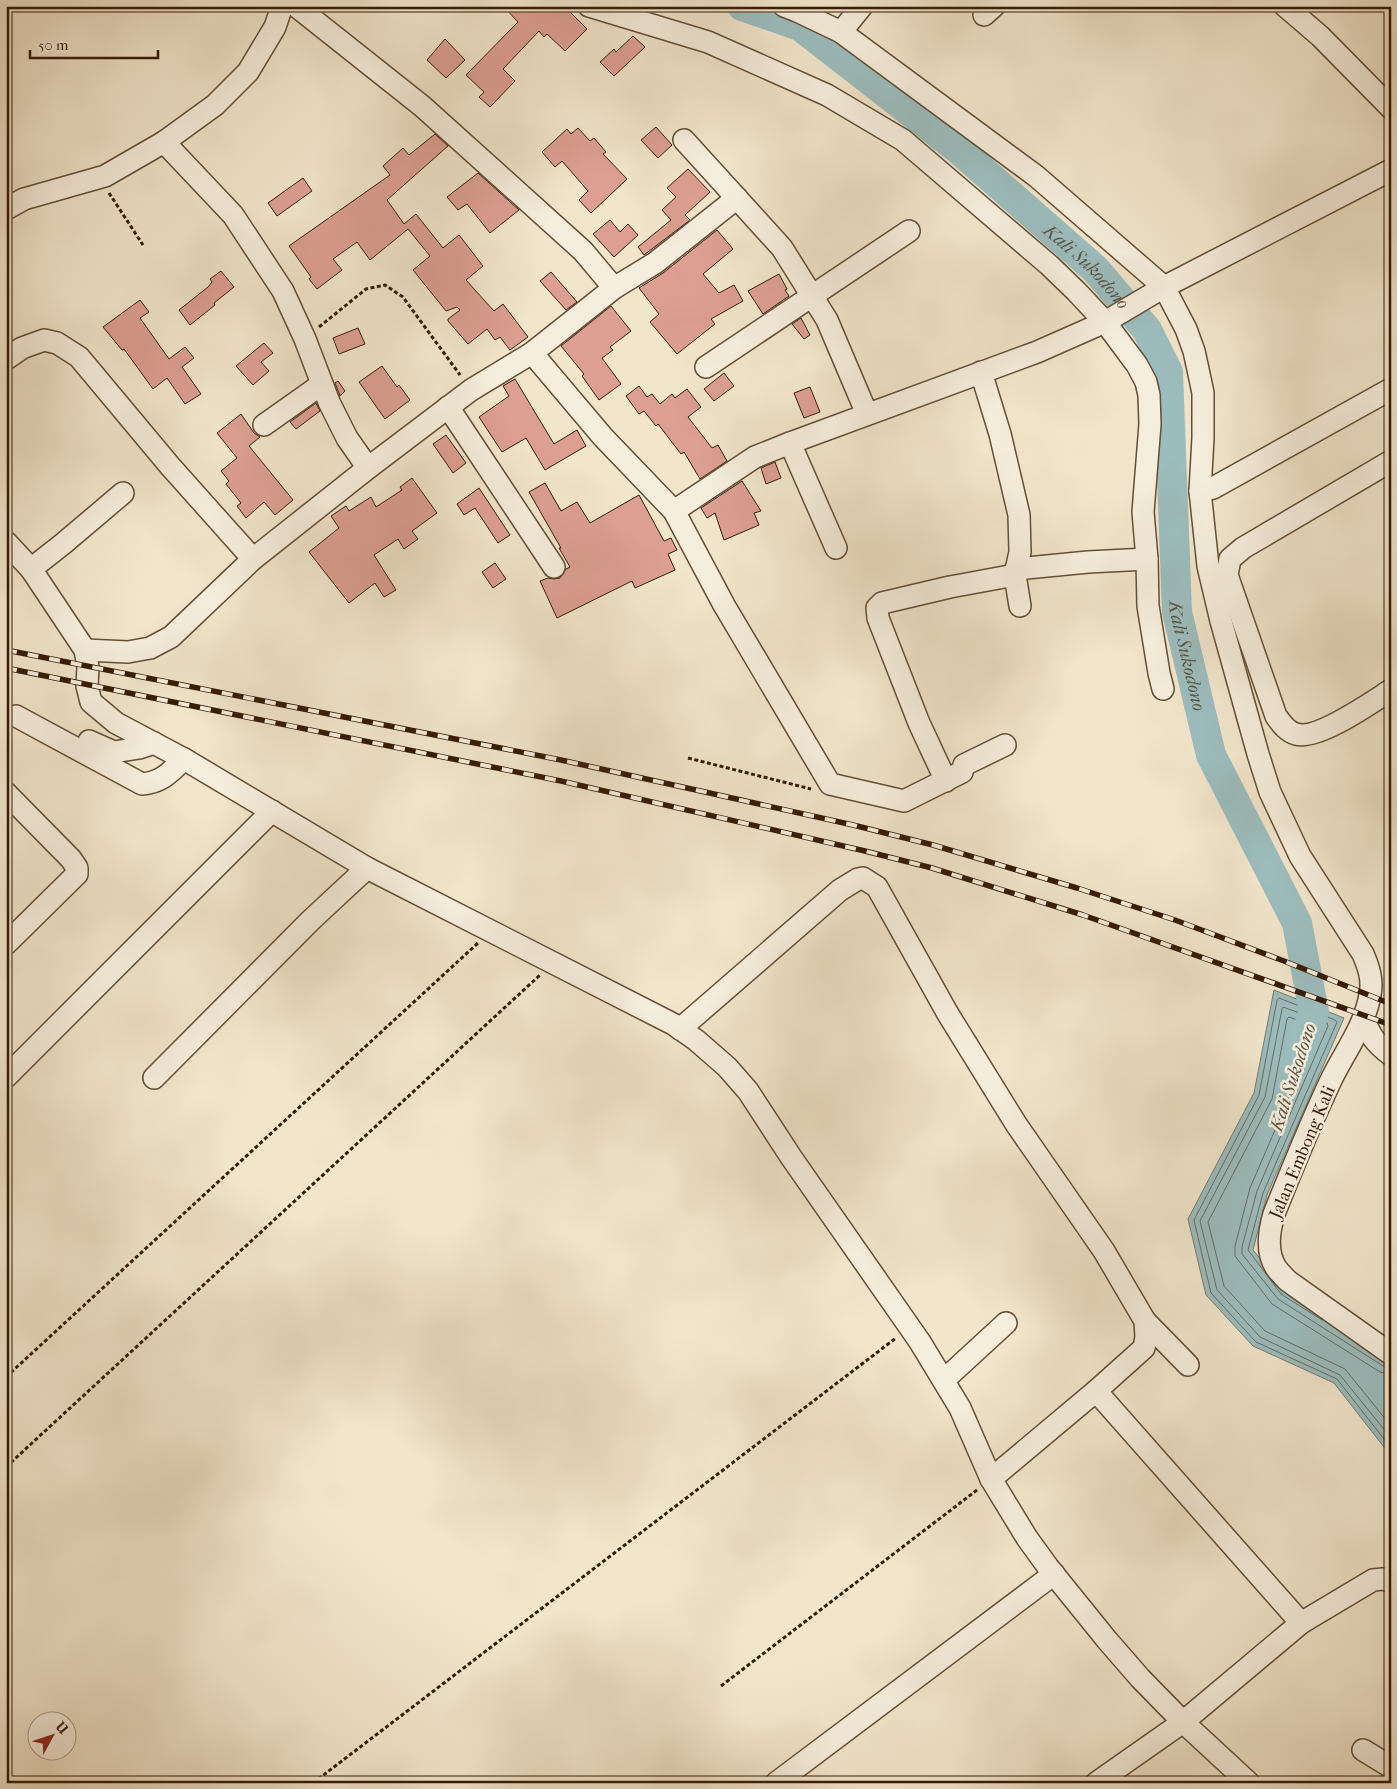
<svg xmlns="http://www.w3.org/2000/svg" width="1397" height="1789" viewBox="0 0 1397 1789" font-family="'IM FELL French Canon',serif">
<rect width="100%" height="100%" fill="#f1e5cb"/>
<filter id="stains"><feTurbulence type="fractalNoise" baseFrequency=".004" numOctaves="4"/><feColorMatrix values="0 0 0 0 .2 0 0 0 0 .09 0 0 0 0 .02 0 0 0 .5 -.17"/></filter>
<radialGradient id="worn" r=".72"><stop offset=".6" stop-color="#630" stop-opacity="0"/><stop offset="1" stop-color="#630" stop-opacity=".3"/></radialGradient>
<path fill="#9cbdbe" stroke="#737c74" d="M1274,990L1344,1018L1267,1195L1253,1250L1285,1290L1391,1357V1456L1334,1383L1253,1346L1206,1295L1188,1219L1254,1093Z"/>
<g fill="none" stroke-linecap="round" stroke-linejoin="round">
<g stroke="#686c61" stroke-width="1">
<path d="M1322,1320L1281,1294L1248,1250L1263,1193L1337,1022L1335,1020L1279,998L1277,1000L1259,1095L1194,1220L1211,1293L1256,1342L1337,1379L1391,1448"/>
<path d="M1391,1367L1383,1366L1278,1299L1242,1254V1247L1257,1191L1328,1026L1327,1023L1283,1007L1282,1009L1265,1097L1200,1221L1217,1290L1260,1337L1340,1375L1391,1438"/>
<path d="M1391,1375L1380,1372L1272,1304L1235,1256V1246L1250,1188L1318,1030L1317,1027L1289,1017L1287,1019L1272,1099L1208,1222L1224,1286L1265,1331L1345,1369L1391,1426"/>
</g>
<path stroke="#9cbdbe" stroke-width="30" id="s1" d="M742,6L800,26L958,149L1095,269L1147,330L1168,372L1177,612L1211,755L1297,923L1314,1012L1303,1043"/>
</g>
<g fill="#dc9f91" stroke="#351b04">
<path d="M503,6H564L587,29L565,51L547,34L544,37L539,31L503,69L515,81L490,107L479,97L484,92L466,75L518,22Z"/>
<path d="M633,36L645,47L614,76L600,62L614,49L616,52Z"/>
<path d="M445,39L465,60L446,78L427,60Z"/>
<path d="M656,127L672,145L658,158L641,140Z"/>
<path d="M578,128L590,141L594,138L606,152L603,154L627,179L591,213L579,200L588,191L562,161L555,167L542,152L567,129L571,134Z"/>
<path d="M435,134L448,146L387,200L404,224L416,214L443,248L459,235L483,266L466,280L494,311L503,304L528,337L510,350L500,337L495,340L487,329L468,344L448,321V319L460,310L457,307L446,311L413,270L430,256L408,229L370,260L357,242L333,259L342,270L317,289L309,279L311,277L289,246L390,175L383,166L403,148L409,155Z"/>
<path d="M688,169L710,192L685,215L690,220L644,255L638,247L671,220L662,210L676,197L667,188Z"/>
<path d="M478,173L519,210L490,233L467,204L458,210L447,197Z"/>
<path d="M303,178L312,191L277,216L268,203Z"/>
<path d="M610,220L620,232L628,224L638,235L614,257L593,234Z"/>
<path d="M717,230L733,249L703,274L719,293L734,285L743,301L711,319L715,324L677,354L650,322L659,314L639,288L663,273Z"/>
<path d="M221,271L234,287L214,303L215,305L190,325L179,310L208,287L212,282L210,279Z"/>
<path d="M551,272L577,302L566,310L540,281Z"/>
<path d="M779,274L787,289L785,290L789,296L763,314L748,291Z"/>
<path d="M140,300L149,312L140,318L169,359L185,347L194,358L182,367L201,394L185,404L167,378L153,389L124,349L122,350L103,327Z"/>
<path d="M611,306L631,331L610,347L613,350L602,358L621,384L599,400L582,376L584,374L561,346Z"/>
<path d="M801,318L810,335L804,339L792,324Z"/>
<path d="M358,328L365,344L339,354L333,338Z"/>
<path d="M264,343L273,353L261,362L269,371L253,385L236,366Z"/>
<path d="M382,366L397,387L399,385L410,400L385,419L359,382Z"/>
<path d="M724,373L734,386L714,401L704,389Z"/>
<path d="M515,379L554,444L577,430L586,446L545,470L526,438L502,452L479,417L509,396L503,386Z"/>
<path d="M338,381L345,391L340,396L335,383Z"/>
<path d="M639,386L647,397L652,394L660,404L672,394L675,398L687,389L701,407L688,417L712,448L718,445L727,461L700,479L684,452L681,454L658,424L656,426L644,411L639,414L626,396Z"/>
<path d="M810,387L820,412L804,418L794,393Z"/>
<path d="M316,403L320,411L296,429L290,422Z"/>
<path d="M241,414L254,433L260,437L249,446L293,500L275,515L264,502L246,518L237,506L241,503L226,484L229,481L221,471L237,458L217,433Z"/>
<path d="M446,435L466,463L453,473L433,444Z"/>
<path d="M775,462L781,478L766,484L761,468Z"/>
<path d="M412,478L437,513L412,531L418,539L404,549L398,539L374,555L396,590L384,597L375,583L349,603L309,552L339,528L331,516L346,506L349,511L371,497L376,507L402,490L400,487Z"/>
<path d="M742,481L761,511L754,513L759,525L724,540L715,513L707,518L701,508Z"/>
<path d="M545,483L561,511L577,502L590,523L639,495L664,541L671,538L677,550L668,554L675,570L635,588L632,581L557,618L540,581L548,578L554,579L560,578L566,569L570,567L559,548H561L529,492Z"/>
<path d="M479,488L510,535L498,543L475,508L464,515L457,504Z"/>
<path d="M495,563L506,579L493,588L482,572Z"/>
</g>
<g fill="none" stroke-linecap="round" stroke-linejoin="round">
<g stroke="#644e36" stroke-width="24">
<g id="minor">
<path d="M296,6L422,106L583,251L614,288"/>
<path d="M589,6L708,42L827,95L903,140L1049,265L1076,291L1105,322L1137,365L1146,382L1149,395L1150,424L1143,512L1147,559L1148,606L1159,673L1163,689"/>
<path d="M784,6L797,11L841,32L1036,176L1164,287L1186,329L1194,351L1199,374L1203,393V438L1200,491L1208,566L1221,621L1258,754L1270,792L1300,856L1363,954C1369,968 1373,980 1370,995C1365,1025 1346,1050 1332,1078C1311,1122 1292,1169 1274,1214C1269,1231 1266,1254 1277,1269C1280,1273 1284,1277 1288,1281L1391,1354"/>
<path d="M1285,6L1320,36L1391,108"/>
<path d="M984,15L994,6"/>
<path d="M841,32L862,6"/>
<path d="M684,140L782,248L827,320L867,414"/>
<path d="M164,142L233,215L283,291L305,339L329,402L347,438L368,468"/>
<path d="M6,209L24,199L105,176L164,142L215,105L248,72L275,27L282,6"/>
<path d="M532,353L603,437L674,511L724,605L830,784L904,801L962,772L964,765L1005,745"/>
<path d="M6,359L22,348L44,340L57,343L79,357L170,466L253,559"/>
<path d="M706,367L909,231"/>
<path d="M981,372L1000,434L1019,515L1020,552L1015,575L1020,606"/>
<path d="M448,407L554,567"/>
<path d="M264,425L322,384"/>
<path d="M790,443L836,548"/>
<path d="M1391,461L1243,548L1230,559L1227,575L1276,716C1281,723 1287,732 1296,734C1317,741 1372,702 1391,690"/>
<path d="M1200,491L1213,488L1391,389"/>
<path d="M674,511L755,457L790,443L1037,352L1105,322L1164,287L1391,170"/>
<path d="M6,542L31,569L85,650L88,667L87,686L91,702L116,723L184,759L367,868L673,1024L696,1040L727,1067L748,1091L791,1157L920,1342L960,1408L991,1479L1027,1538L1048,1567L1107,1640L1140,1678L1183,1722L1249,1783"/>
<path d="M31,569L64,543L123,493"/>
<path d="M1016,569L1088,562L1147,559"/>
<path d="M85,650L128,652L150,648L171,637L253,559L368,468L471,390L532,353L614,288L655,263L737,198"/>
<path d="M16,716L142,784C163,782 170,772 184,759"/>
<path d="M89,741L114,752L139,748L154,743"/>
<path d="M946,781L919,723L878,618L877,608L882,603L950,587L1015,575"/>
<path d="M6,793L71,859L77,868V874L6,944"/>
<path d="M1364,1018C1370,1036 1375,1043 1391,1055"/>
<path d="M680,1029L840,890L858,879L863,878L877,887L948,1014L1016,1124L1104,1251L1145,1321L1146,1337L1144,1348L1096,1391L991,1479"/>
<path d="M6,1077L272,811"/>
<path d="M154,1078L310,921L367,868"/>
<path d="M1145,1321L1188,1365"/>
<path d="M944,1380L1006,1323"/>
<path d="M1096,1391L1301,1623"/>
<path d="M1363,1750L1391,1767"/>
<path d="M776,1783L1054,1574"/>
<path d="M1096,1783L1183,1722L1301,1623L1373,1580L1383,1579L1391,1581"/>
</g>
</g>
<g stroke="#351b04" stroke-width="3" stroke-dasharray="4 2.5" stroke-linecap="butt">
<path d="M109,193L143,245"/>
<path d="M319,327L366,289L385,285L403,297L460,375"/>
<path d="M688,758L811,789"/>
<path d="M6,1377L478,943"/>
<path d="M6,1467L540,975"/>
<path d="M721,1686L977,1490"/>
<path d="M313,1783L896,1338"/>
</g>
<use href="#minor" stroke="#f6eedd" stroke-width="21"/>
<g stroke="#351b04" stroke-width="5.5">
<g id="rail">
<path d="M6,650L561,760L853,825L933,845L1077,888L1175,920L1284,961L1391,1004"/>
<path d="M6,668L561,781L865,851L932,868L1083,915L1391,1025"/>
</g>
</g>
<use href="#rail" stroke="#f6eedd" stroke-width="4" stroke-dasharray="11" stroke-linecap="butt"/>
</g>
<g text-anchor="middle" stroke-width="5" stroke-linejoin="round" paint-order="stroke">
<g font-size="18" fill="#351b04" stroke="#f6eedd">
<text transform="translate(1302 1152) rotate(-67)" y="6">Jalan Embong Kali</text>
</g>
<g font-size="19" font-style="italic" fill="#595445" stroke="#f6eedd">
<text dy="7" stroke="none"><textPath href="#s1" startOffset="436">Kali Sukodono</textPath></text>
<text dy="7" stroke="none"><textPath href="#s1" startOffset="856">Kali Sukodono</textPath></text>
<text transform="translate(1292 1077) rotate(-72)" y="7">Kali Sukodono</text>
</g>
</g>
<rect width="1397" height="1789" fill="none" stroke="#f1e5cb" stroke-width="25"/>
<rect x="8" y="8" width="1382" height="1774" fill="none" stroke="#351b04" stroke-width="2.5"/>
<rect x="12" y="12" width="1372" height="1764" fill="none" stroke="#351b04"/>
<g transform="translate(52 1736) rotate(50)"><circle r="24" fill="#f6eedd" stroke="#a99a86"/>
<path d="M0-4L9 19L0 12L-9 19Z" fill="#8f2418"/>
<text y="-8" font-size="14" font-weight="bold" text-anchor="middle" fill="#351b04">U</text>
</g>
<path d="M30 50v8h128v-8" fill="none" stroke="#351b04" stroke-width="2.5"/>
<text x="38" y="50" font-size="15" fill="#351b04" stroke="#f6eedd" stroke-width="4" paint-order="stroke">50 m</text>
<rect width="100%" height="100%" filter="url(#stains)"/>
<rect width="100%" height="100%" fill="url(#worn)"/>
</svg>
